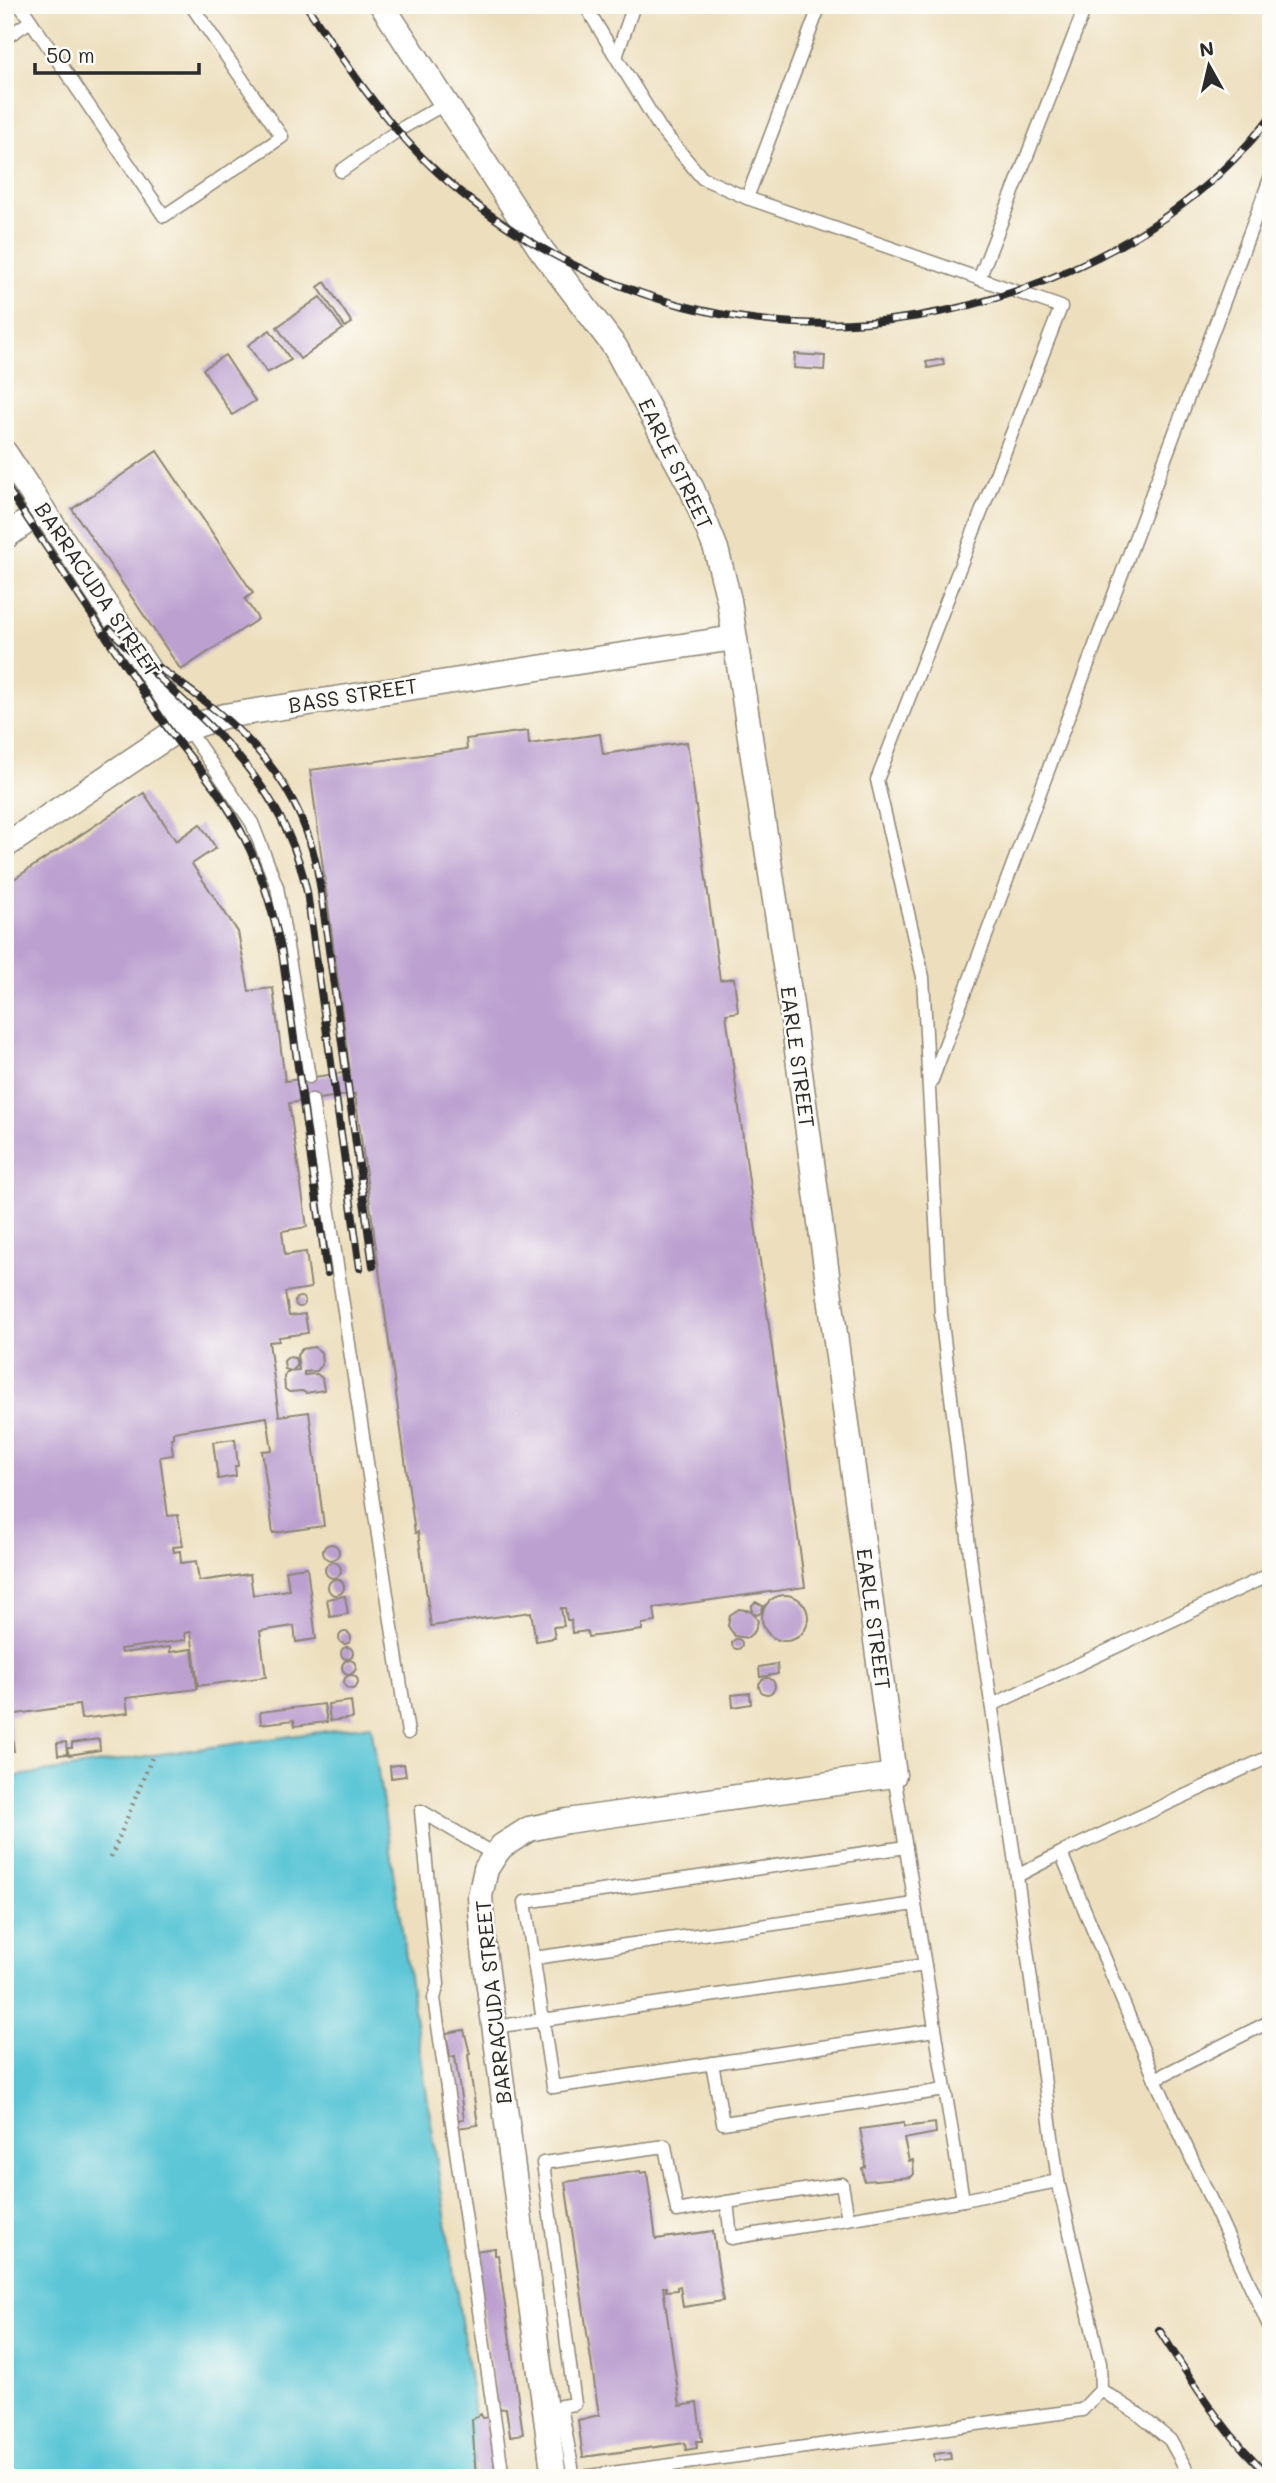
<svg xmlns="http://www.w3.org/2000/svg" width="1276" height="2483" viewBox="0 0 1276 2483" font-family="Mali,sans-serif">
<rect width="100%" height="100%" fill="#fdfcf7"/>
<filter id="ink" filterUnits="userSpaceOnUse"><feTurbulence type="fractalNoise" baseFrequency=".0143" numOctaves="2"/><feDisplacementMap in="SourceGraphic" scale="14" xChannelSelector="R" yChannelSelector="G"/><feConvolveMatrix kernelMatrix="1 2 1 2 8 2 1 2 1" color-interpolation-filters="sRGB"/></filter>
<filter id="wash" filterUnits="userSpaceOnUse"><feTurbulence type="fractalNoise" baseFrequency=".00686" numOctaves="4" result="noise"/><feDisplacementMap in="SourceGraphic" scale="28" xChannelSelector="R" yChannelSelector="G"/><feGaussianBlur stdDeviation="1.57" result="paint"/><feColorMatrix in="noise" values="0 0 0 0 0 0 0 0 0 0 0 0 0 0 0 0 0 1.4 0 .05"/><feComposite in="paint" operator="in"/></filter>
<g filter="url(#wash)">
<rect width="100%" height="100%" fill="#eddfbd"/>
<path fill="#5bc6d6" stroke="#437880" stroke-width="2" d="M371,1725L471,2387L476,2439L472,2478H5V1778L153,1755Z"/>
<g id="blocks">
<g fill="#bca0d0">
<path d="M325,282L352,323L345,327L318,287Z"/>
<path d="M320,297L343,329L300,359L277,327Z"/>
<path d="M270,330L291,360L267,373L248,345Z"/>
<path d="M795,354L825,356L824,370L794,368Z"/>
<path d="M225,355L255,401L232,415L203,369Z"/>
<path d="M943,359L944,365L928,368L926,362Z"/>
<path d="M157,451L253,593L245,599L258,619L181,670L72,509Z"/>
<path d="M528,731L529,744L600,734L603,754L687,742L720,980L734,978L738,1012L726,1014L805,1587L654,1608L656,1622L642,1624V1630L588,1637L587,1631L572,1633L571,1620H567L565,1608H561L564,1626L553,1627L555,1638L536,1641L531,1612L431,1626L418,1532L415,1533L355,1094L289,1103L307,1227L282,1231L285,1255L306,1252L311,1288L285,1292L289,1316L305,1314L308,1333L279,1337V1341L269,1342L279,1416L309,1412L324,1526L273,1533L262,1451L272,1450L267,1417L173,1432V1438H171L173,1455L160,1457L168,1516L178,1515L183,1546L173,1547L174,1552L180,1551L181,1563L196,1561L199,1581L250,1574L253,1595L289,1590L286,1570L307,1567L316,1639L296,1642L294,1626L260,1631L266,1677L198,1686L191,1632L185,1633L186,1640L120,1649L121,1653L170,1647V1652L192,1649L197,1689L126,1698L128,1713L81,1719L79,1705L9,1715L14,1751L5,1752V885L144,793L176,841L200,824L216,848L192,864L238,932L249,991L273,988L285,1081L350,1072L310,770L467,749L466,739Z"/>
<circle cx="300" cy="1302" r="5"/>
<path d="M314,1347L321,1352L322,1365L317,1371L304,1372V1375L317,1374L322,1378L324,1390L306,1393L302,1391L289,1392L285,1389L284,1376L287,1372L291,1371L285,1369L284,1361L288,1357L295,1358L297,1366L292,1371L299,1370L297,1355L302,1349Z"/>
<path d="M235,1439L238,1466H235L236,1476L218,1479L213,1442Z"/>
<circle cx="331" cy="1552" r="8"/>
<circle cx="333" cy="1570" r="8"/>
<circle cx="336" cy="1587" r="8"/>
<circle cx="785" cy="1618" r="23"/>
<path d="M345,1596L348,1614L330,1617L327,1599Z"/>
<path d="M756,1602L763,1606L761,1613L757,1615L753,1613L758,1621L755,1631L747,1638L735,1636L728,1626L730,1615L739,1609L752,1611V1605Z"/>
<circle cx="345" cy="1638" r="6"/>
<circle cx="737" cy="1644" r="5"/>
<circle cx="347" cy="1653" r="6"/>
<circle cx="349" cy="1667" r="7"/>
<path d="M777,1664L778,1674L760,1677L759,1667Z"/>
<circle cx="351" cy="1682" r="7"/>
<circle cx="767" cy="1686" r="8"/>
<path d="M750,1693L751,1704L733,1707L732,1695Z"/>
<path d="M351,1701L353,1718L330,1721L328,1704Z"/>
<path d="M324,1704L327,1722L295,1726L294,1720L261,1724L260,1712Z"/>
<path d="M99,1739L100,1750L69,1755L67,1748H72V1743Z"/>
<path d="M66,1742L67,1754L58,1755L57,1743Z"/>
<path d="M404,1764L406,1776L391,1778L390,1766Z"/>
<path d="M464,2030L470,2054L468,2055L478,2125L458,2128L456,2120L464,2119L455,2056L450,2057L446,2033Z"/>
<path d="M904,2123V2127L935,2123L936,2133L904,2139L909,2161L913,2160L914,2174L911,2177L864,2181L862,2168L865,2167L864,2150L860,2129Z"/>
<path d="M640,2171L641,2173L647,2172L656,2239L713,2231L723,2301L683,2307L680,2286L677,2287V2290L666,2291V2287H663L680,2406L697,2403L702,2441H696L697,2448L686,2450L685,2443L583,2457L578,2420L599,2415L565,2182Z"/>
<path d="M495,2248V2255H498L523,2434L510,2436L506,2408L501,2409L495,2401L475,2251Z"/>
<path d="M481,2414L482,2418L490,2417L495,2471H502V2478H476L472,2420Z"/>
<path d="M950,2452L951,2459L935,2461L934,2454Z"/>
</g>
</g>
</g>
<g filter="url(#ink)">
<use href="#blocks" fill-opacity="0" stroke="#8c8574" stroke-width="2"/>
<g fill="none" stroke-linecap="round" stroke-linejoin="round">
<g stroke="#8c8574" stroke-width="15">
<g id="lane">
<path d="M20,5L164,216L282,137L191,5"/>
<path d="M585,5L616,57L634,5"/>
<path d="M5,38L31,21"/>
<path d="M616,57L660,128L702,178L747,198L1061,307L877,780L923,977L941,1314L975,1596L1017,1876L1058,2181"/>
<path d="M341,171L397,131L446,103"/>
<path d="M747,198L820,5"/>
<path d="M979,279L1086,5"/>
<path d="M187,728L252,823L277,887L309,1077"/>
<path d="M932,1080L1271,176"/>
<path d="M312,1100L408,1733"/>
<path d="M992,1705L1271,1574"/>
<path d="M894,1775L963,2200"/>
<path d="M906,1847L525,1902L553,2087L935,2030"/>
<path d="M1061,1853L1155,2079L1271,2330"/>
<path d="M495,1855L421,1811L438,1984L434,1998L503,2478"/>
<path d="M1017,1876L1061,1853L1271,1756"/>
<path d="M534,1958L915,1904"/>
<path d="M494,2027L925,1965"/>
<path d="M712,2063L723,2123L945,2090"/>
<path d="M1155,2079L1271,2021"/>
<path d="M727,2202L677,2211L665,2146L543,2163L575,2404L561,2406L574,2478L1082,2410L1101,2390L1100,2363L1058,2181L963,2200L731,2238L727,2202L842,2184L848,2219"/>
<path d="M1101,2390L1137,2413L1170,2440L1191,2478"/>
</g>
</g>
<g stroke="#8c8574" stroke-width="27">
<g id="street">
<path d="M382,5L540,248L615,347L692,489L716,549L729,600L790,998L894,1775L567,1821L529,1829L502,1846L495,1855L486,1869L480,1896L484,1949L554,2478"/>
<path d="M5,453L187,728"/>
<path d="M5,537L43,510"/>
<path d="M5,846L171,734L224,716L734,638"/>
</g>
</g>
<path stroke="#8c8574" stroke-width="4.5" stroke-dasharray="2 5" stroke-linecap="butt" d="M111,1857L153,1755"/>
<use href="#lane" stroke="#fff" stroke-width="12"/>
<use href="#street" stroke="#fff" stroke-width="24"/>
<g stroke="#2b2b2b" stroke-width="8">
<g id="rail">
<path d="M306,5C352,74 398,143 464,195C640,336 868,362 1072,269C1151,234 1219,185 1271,116"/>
<path d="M5,485C57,563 109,641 162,720C179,746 202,769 220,796C254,846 269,894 282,953L327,1273"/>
<path d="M110,629C192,717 280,766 307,892L360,1268"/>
<path d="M159,668C242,726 304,779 320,885L373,1266"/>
<path d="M1159,2330C1193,2382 1224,2435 1271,2477"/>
</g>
</g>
<use href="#rail" stroke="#fdfcf7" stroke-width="5" stroke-dasharray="16" stroke-linecap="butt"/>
</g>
</g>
<g text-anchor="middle" stroke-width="5" stroke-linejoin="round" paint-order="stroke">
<g font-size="21" fill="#2b2b2b" stroke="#fdfcf7">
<text transform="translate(675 464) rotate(64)" y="7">EARLE STREET</text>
<text transform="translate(97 590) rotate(56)" y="7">BARRACUDA STREET</text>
<text transform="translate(353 696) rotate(-9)" y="7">BASS STREET</text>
<text transform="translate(797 1057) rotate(82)" y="7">EARLE STREET</text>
<text transform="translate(873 1619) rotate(82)" y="7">EARLE STREET</text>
<text transform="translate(494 2002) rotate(-96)" y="7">BARRACUDA STREET</text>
</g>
</g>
<rect width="1276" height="2483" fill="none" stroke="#fdfcf7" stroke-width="28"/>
<g transform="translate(1209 66) rotate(352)" stroke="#fdfcf7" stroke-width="5" paint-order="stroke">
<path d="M0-5L12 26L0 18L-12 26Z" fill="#2b2b2b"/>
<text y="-10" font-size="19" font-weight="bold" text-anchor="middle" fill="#2b2b2b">N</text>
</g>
<path d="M35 63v10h164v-10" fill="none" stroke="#2b2b2b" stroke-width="3.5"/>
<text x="46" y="63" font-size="21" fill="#2b2b2b" stroke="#fdfcf7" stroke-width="5" paint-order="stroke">50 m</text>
</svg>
